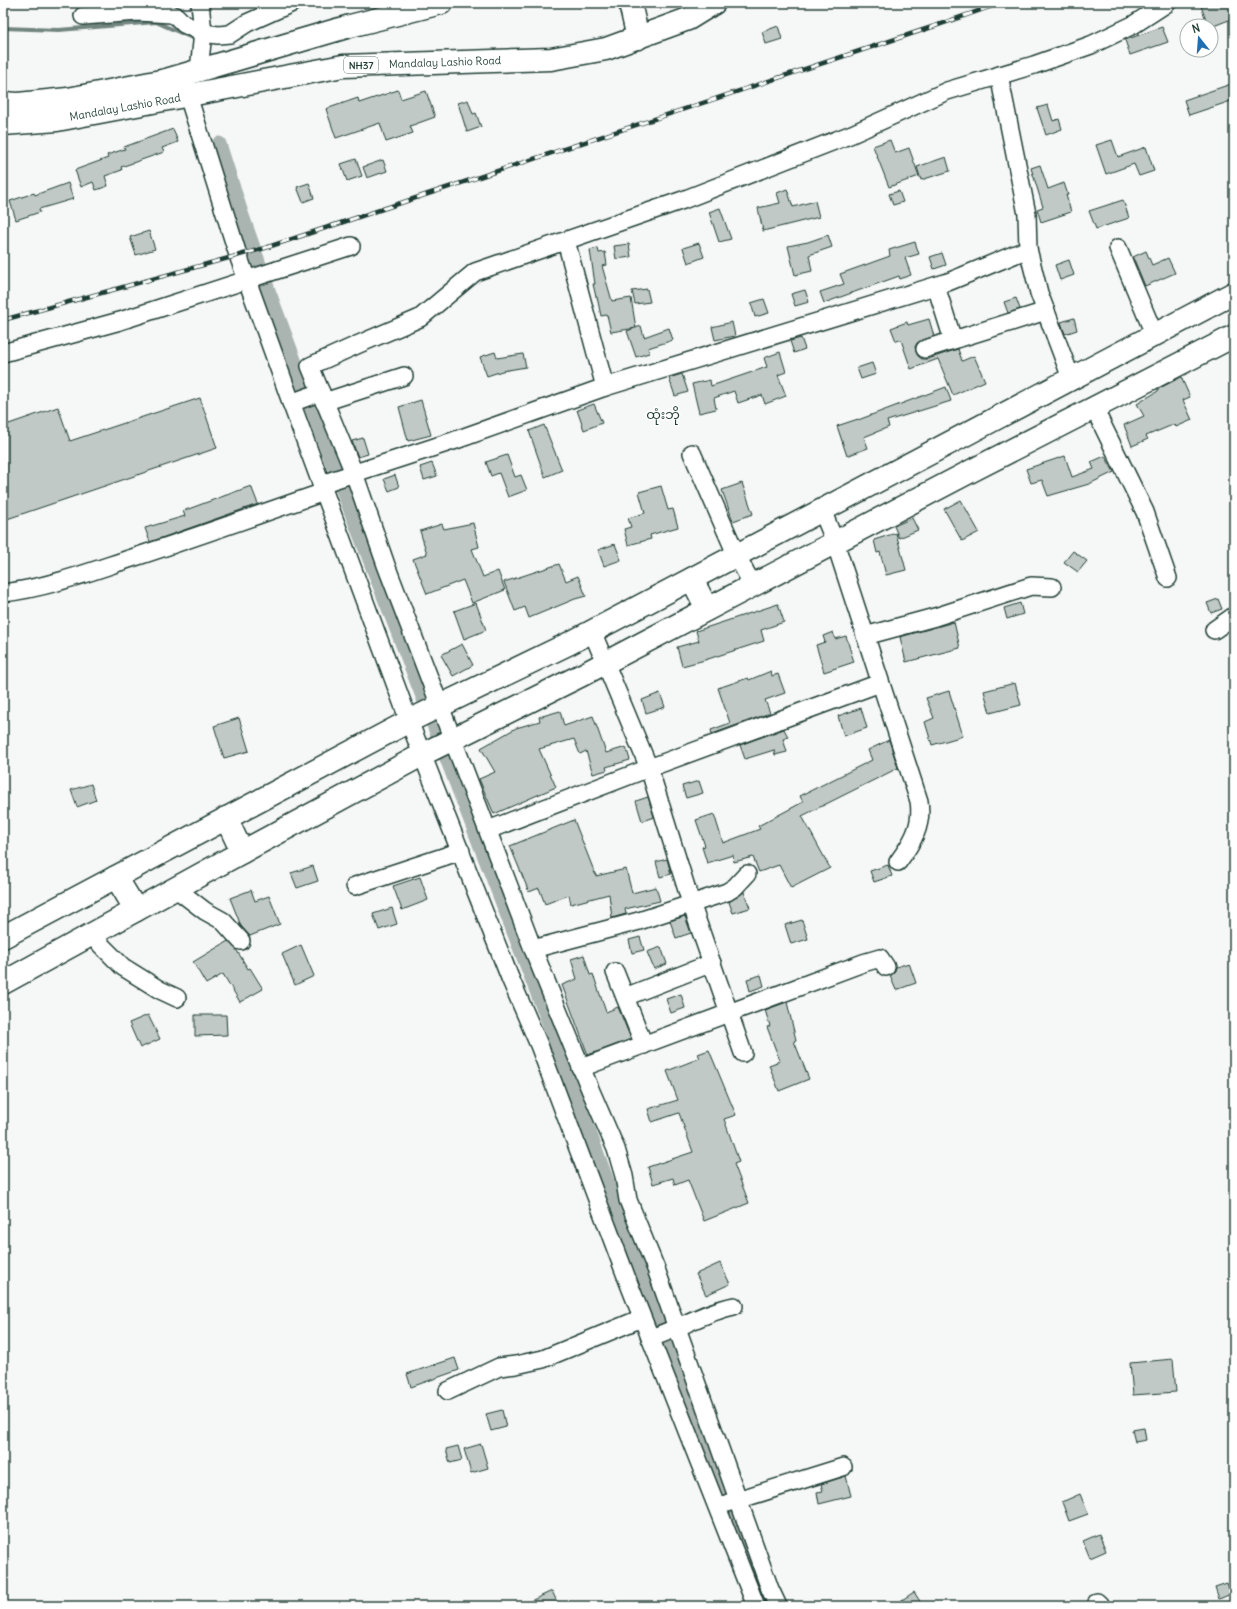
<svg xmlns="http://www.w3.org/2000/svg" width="1237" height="1609" viewBox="0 0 1237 1609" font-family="Delius,'Noto Sans Myanmar',sans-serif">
<rect width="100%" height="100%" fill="#f6f7f7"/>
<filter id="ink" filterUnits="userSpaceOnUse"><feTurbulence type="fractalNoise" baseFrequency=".025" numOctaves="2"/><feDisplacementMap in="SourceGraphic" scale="8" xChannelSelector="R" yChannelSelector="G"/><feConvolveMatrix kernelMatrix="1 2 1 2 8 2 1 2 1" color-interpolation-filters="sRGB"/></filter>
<g filter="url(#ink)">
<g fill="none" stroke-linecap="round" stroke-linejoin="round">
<path stroke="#72857f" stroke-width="4" d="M3,28L59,30L156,22L192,38H198"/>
<path stroke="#aab5b1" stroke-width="15" d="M219,144L241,213L269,293L328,451L552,1030L655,1314L768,1606"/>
</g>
<g fill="#c0c9c6" stroke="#1f3d34">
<path d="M1208,3H1234V18L1211,27L1208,26L1201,6Z"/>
<path d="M778,26L782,39L766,44L762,32Z"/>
<path d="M1162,27L1168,42L1130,55L1125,40Z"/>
<path d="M1234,83V100L1189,115L1184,100Z"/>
<path d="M398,90L401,99L426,91L435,117L410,126L413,133L386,142L380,123L336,138L326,109L358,98L359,103Z"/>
<path d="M468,100L473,114L476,113L481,127L467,132L458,103Z"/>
<path d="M1048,105L1053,121L1059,119L1062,129L1046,135L1037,108Z"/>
<path d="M173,129L178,142L162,148L164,152L121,167L122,170L105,176L108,186L96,190L93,182L81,187L75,170L108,158L107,155L125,149L124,147Z"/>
<path d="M890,140L895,153L909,148L919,176L889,187L873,146Z"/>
<path d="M1112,140L1118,157L1146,147L1154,171L1139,176L1134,164L1106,174L1096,145Z"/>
<path d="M946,157L950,171L921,180L917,167Z"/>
<path d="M356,159L362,176L347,181L341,164Z"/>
<path d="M383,160L387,171L367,178L363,167Z"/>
<path d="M1040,165L1048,189L1064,183L1068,195H1066L1071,212L1041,222L1037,209L1043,207L1031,168Z"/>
<path d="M68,183L73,199L39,209L40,212L16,220L10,201L34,193L35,195Z"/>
<path d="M309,183L314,198L303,202L297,187Z"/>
<path d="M787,189L793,207L815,201L819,217L763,231L758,208L780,203L777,193Z"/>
<path d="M899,191L903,202L893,205L889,194Z"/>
<path d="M1123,200L1129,218L1096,229L1089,211Z"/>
<path d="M720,208L731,239L719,242L709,212Z"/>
<path d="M149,231L155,249L136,255L130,237Z"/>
<path d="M828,235L832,247L809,255L812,271L795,275L788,246L808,242Z"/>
<path d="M915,242L919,254L905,258L911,275L900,279L899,276L824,303L820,292L844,284L840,274L890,256L889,250Z"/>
<path d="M699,243L704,257L688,263L683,248Z"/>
<path d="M629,244L631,257L616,259L614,246Z"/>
<path d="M598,248L599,253L605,252L607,265L602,266L612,301L631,298L636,328L611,332L607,315L601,316L597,297H596L593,284H595L590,250Z"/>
<path d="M1146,251L1152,265L1168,258L1175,273L1145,286L1133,257Z"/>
<path d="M942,253L946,265L934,269L930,257Z"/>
<path d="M1069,260L1074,275L1060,280L1055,265Z"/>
<path d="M647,289L650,302L635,304L632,291Z"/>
<path d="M805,290L809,302L795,306L791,294Z"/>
<path d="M1016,298L1020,309L1008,313L1004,302Z"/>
<path d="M764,299L769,313L755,317L751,303Z"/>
<path d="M1074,318L1077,330L1065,334L1061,322Z"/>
<path d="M929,319L934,336L917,343L915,347L916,352L918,356L922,359H928L958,349L962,361L974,356L985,381L953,395L938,359L911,369L901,340L896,341L891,328L907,322L908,325Z"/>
<path d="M732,322L735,336L715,340L712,327Z"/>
<path d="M641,326L644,337L669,328L673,340L648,348L649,353L636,357L627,331Z"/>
<path d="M801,338L805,349L794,353L790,341Z"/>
<path d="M495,352L497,358L523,354L526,367L502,371L487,376L480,357Z"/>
<path d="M780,352L786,372L778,375L786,396L765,404L762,395L738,403L734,391L714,398L716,409L699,413L692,384L710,380L711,386L767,367L764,358Z"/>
<path d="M872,363L876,374L861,379L857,368Z"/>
<path d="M682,374L688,392L675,396L669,378Z"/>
<path d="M1181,377L1190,397L1183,400L1192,420L1176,427L1175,424L1146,436L1148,439L1132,446L1124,425L1144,416L1137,404L1158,391V389Z"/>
<path d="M946,387L951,401L887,421L889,427L864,437L868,448L847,456L837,426L858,419V420Z"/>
<path d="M200,398L217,448L7,519L3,508V426L58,407L70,441Z"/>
<path d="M421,400L431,435L408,441L399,407Z"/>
<path d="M594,404L602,423L584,430L577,410Z"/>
<path d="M544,425L562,470L545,477L529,431Z"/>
<path d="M363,438L368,454L358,457L352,441Z"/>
<path d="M507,455L515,477L521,475L527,490L508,497L499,473L491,476L486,462Z"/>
<path d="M1065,456L1072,477L1094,469L1091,462L1105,456L1114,472L1089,484L1048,496L1042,480L1031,483L1026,469Z"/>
<path d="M432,463L437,476L424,480L420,467Z"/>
<path d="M395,475L399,487L389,491L384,479Z"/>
<path d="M742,483L753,514L733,521L722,490Z"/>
<path d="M251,486L258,504L150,542L145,528L185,516L183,511Z"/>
<path d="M661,486L668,510L673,509L678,527L650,535L651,539L628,545L624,529L631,527L628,518L645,513L639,492Z"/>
<path d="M961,500L979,532L962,541L944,509Z"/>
<path d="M912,518L918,530L899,538L894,526Z"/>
<path d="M473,523L479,547L472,549L483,577L498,571L505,590L472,603L463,580L427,594L413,559L427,554L420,531L442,524L444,529Z"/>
<path d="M896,533L906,570L886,575L880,552L877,553L874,540Z"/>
<path d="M615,544L621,560L604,566L598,550Z"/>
<path d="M1073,551L1087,561L1078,572L1064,562Z"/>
<path d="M559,564L566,581L578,576L586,596L575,599L529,618L525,607L515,611L504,582Z"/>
<path d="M1218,599L1222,609L1211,613L1207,603Z"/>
<path d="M476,603L486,630L464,639L454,611Z"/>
<path d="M1020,603L1023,614L1007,619L1004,608Z"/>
<path d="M778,604L784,622L761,630L764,641L705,660L682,666L677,647L699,641L696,631Z"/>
<path d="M954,622L960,648L906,662L900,637Z"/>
<path d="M833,632L835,639L846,636L854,662L824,672L816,645L825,642L823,636Z"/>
<path d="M462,644L473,665L453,676L441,655Z"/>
<path d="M771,671L772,676L778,674L785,693L765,700L770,713L712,734L711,730L730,723L718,688L748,678L749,680Z"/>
<path d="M1015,683L1021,705L990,713L984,691Z"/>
<path d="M949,691L963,736L932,745L925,722L934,718L926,698Z"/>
<path d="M660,693L665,707L646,713L642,700Z"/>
<path d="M861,708L867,728L844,736L838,716Z"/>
<path d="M560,711L564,726L593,716L606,753L626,747L630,760L606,767L607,770L593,774L586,751L580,754L574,739L539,749L556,787L494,814L479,779L495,772L481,748L516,728L540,721L539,717Z"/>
<path d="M239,718L249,751L224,758L214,726Z"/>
<path d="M784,729L788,737L783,739L787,752L775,755L774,750L745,759L740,745Z"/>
<path d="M889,740L898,768L802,816L830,868L791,888L779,865L759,872L753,857L734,862L733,855L707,863L702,847L705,846L696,820L714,814L723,843L760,829L758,826L803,802L800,796L872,760L868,750Z"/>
<path d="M699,781L703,793L686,798L682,786Z"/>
<path d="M91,784L96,800L77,807L71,790Z"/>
<path d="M648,797L654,817L642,821L636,801Z"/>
<path d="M574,820L596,876L626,869L632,893L656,887L660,901L625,909L626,914L612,918L609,894L571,904L569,895L545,904L539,888L529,892L510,846Z"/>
<path d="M667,859L671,874L660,877L656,862Z"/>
<path d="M888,865L892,876L874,882L870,871Z"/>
<path d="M313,866L318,881L297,888L291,873Z"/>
<path d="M420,877L428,900L402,910L393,886Z"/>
<path d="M251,890L255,901L269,896L280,924L250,936L241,926L230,898Z"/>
<path d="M744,892L750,908L733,913L729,902Z"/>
<path d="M392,908L397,924L379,930L373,914Z"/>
<path d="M685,916L691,933L676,938L670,921Z"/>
<path d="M802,920L808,939L791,944L785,925Z"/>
<path d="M640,937L644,950L632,953L629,940Z"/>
<path d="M228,941L236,949L248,969L250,968L263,989L240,1002L223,974L206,984L193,962Z"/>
<path d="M301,945L314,976L295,985L282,954Z"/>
<path d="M661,947L667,964L654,969L647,952Z"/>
<path d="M584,955L590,975L593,974L606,1012L618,1007L631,1039L588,1055L562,985L577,979L571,959Z"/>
<path d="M909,963L916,983L896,990L890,976L895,972L896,967Z"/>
<path d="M761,975L764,986L750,991L747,979Z"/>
<path d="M681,994L685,1008L671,1013L666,999Z"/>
<path d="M787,1002L796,1040L794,1041L809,1079L779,1091L769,1065L780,1061L767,1027L770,1026L765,1010Z"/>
<path d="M148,1015L160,1039L140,1048L129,1023Z"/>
<path d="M195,1015H226L227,1035L195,1036Z"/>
<path d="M709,1050L736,1115L724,1119L739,1162L734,1164L749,1203L704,1221L688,1180L675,1185L673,1178L653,1184L648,1167L693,1152L679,1113L652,1122L648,1109L678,1100L667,1071L700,1058L698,1054Z"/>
<path d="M720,1263L730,1284L706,1295L696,1274Z"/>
<path d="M455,1358L459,1370L411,1387L407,1374Z"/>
<path d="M1173,1359L1176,1392L1133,1395L1130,1363Z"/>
<path d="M502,1410L506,1427L491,1431L486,1414Z"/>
<path d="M1144,1428L1146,1440L1135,1442L1132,1430Z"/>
<path d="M481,1444L488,1468L471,1473L464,1449Z"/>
<path d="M458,1446L462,1460L450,1463L446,1449Z"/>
<path d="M846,1476L851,1496L819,1504L817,1492L823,1491L821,1484Z"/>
<path d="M1080,1494L1088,1514L1069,1521L1062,1502Z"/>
<path d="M1099,1534L1106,1551L1090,1558L1083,1541Z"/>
<path d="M1227,1583L1231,1594L1219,1599L1215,1587Z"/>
<path d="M552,1591L559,1606H520Z"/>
<path d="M914,1592L923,1606H893Z"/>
</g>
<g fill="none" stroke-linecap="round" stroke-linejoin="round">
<g stroke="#1f3d34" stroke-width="20">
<g id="minor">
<path d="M83,16L138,12L171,14L176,16L184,24L203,33L218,35L230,34L247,23L292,3"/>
<path d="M199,70L203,33L200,3"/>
<path d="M999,75L1027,214L1028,249L1039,293L1071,378"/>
<path d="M184,83L238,255L295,413L409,721L510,978L539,1045L629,1284L756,1606"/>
<path d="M566,241L605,387"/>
<path d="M1118,248L1154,334"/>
<path d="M936,286L953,340"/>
<path d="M925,349L1046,311"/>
<path d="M3,353L120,321L351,246"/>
<path d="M324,402L404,376"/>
<path d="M291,403L321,392"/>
<path d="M1094,408L1145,512L1168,578"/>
<path d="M692,453L736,554L753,586"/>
<path d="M321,484L453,441L605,387L948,282L1028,249"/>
<path d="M822,510L835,542L919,801C923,826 912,843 898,862"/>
<path d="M3,593C47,588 89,572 132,558C196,537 260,514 324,492"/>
<path d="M1214,630L1234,616"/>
<path d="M592,631L649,768L691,903L743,1053"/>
<path d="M865,636L935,617L1031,586L1052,587"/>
<path d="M488,830L649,768L880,683"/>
<path d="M355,886L461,851"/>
<path d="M175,888L205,911L223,921L241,941"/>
<path d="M91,935L123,967L160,990L177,998"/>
<path d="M533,949L639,921L727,892L735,887L747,874"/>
<path d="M615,972L644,1045"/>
<path d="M625,997L712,963"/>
<path d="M581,1068L863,963L880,958L886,967"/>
<path d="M650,1338C679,1329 704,1312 734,1306"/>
<path d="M448,1391L499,1367L516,1365L543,1359L642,1318"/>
<path d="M728,1503L843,1467"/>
<path d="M1097,1602L1101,1606"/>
<path d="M778,1606L770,1589L656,1269L628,1200L624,1176L616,1149L590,1089L533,949L386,565L354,473L310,366L359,344L420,318L475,272L683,200L852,134L947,91L1034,65L1091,45L1133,25L1167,3"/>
</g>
</g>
<g stroke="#1f3d34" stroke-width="25">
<g id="primary">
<path d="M3,937L415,718L570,643L1234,293"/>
<path d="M3,983L220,864L429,751L582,675L975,469L1234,336"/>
</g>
</g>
<g stroke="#1f3d34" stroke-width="25">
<g id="trunk">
<path d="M630,3L638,38"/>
<path d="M3,103L18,104L68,99L166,80L350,26L441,3"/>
<path d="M3,124L57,120L343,66L551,59L606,49L688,19L714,3"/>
<path d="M692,579L707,609"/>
<path d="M226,818L242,852"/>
<path d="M116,877L136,910"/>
</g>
</g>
<use href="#minor" stroke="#fff" stroke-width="17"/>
<use href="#primary" stroke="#fff" stroke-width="22"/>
<use href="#trunk" stroke="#fff" stroke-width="22"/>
<g stroke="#1f3d34" stroke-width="4.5">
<path id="rail" d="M3,320L265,248L935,26L1001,3"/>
</g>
<use href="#rail" stroke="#fff" stroke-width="3" stroke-dasharray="9" stroke-linecap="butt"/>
</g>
</g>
<g text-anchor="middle" stroke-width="3" stroke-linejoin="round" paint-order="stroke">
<rect fill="#fff" stroke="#627771" stroke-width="1" x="344" y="57" width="34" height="16" rx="3"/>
<g font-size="10" font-weight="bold" fill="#1f3d34">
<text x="361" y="69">NH37</text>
</g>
<g font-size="11" fill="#1f3d34" stroke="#fff">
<text transform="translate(445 62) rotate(-2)" y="4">Mandalay Lashio Road</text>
<text transform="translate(125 107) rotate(-10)" y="4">Mandalay Lashio Road</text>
</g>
<g font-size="13" fill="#1f3d34" stroke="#fff">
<text x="663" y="419">ထုံးဘို</text>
</g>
</g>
<rect width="1237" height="1609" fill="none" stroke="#fff" stroke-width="16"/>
<rect x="8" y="8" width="1221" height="1593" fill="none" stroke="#1f3d34" stroke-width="1.5" filter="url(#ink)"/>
<g transform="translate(1199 38) rotate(343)"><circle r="19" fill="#ffffff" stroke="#a5b1ae"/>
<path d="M0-3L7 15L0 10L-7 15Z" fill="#1f6fb2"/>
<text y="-6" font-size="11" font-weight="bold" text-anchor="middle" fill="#1f3d34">N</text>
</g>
</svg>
